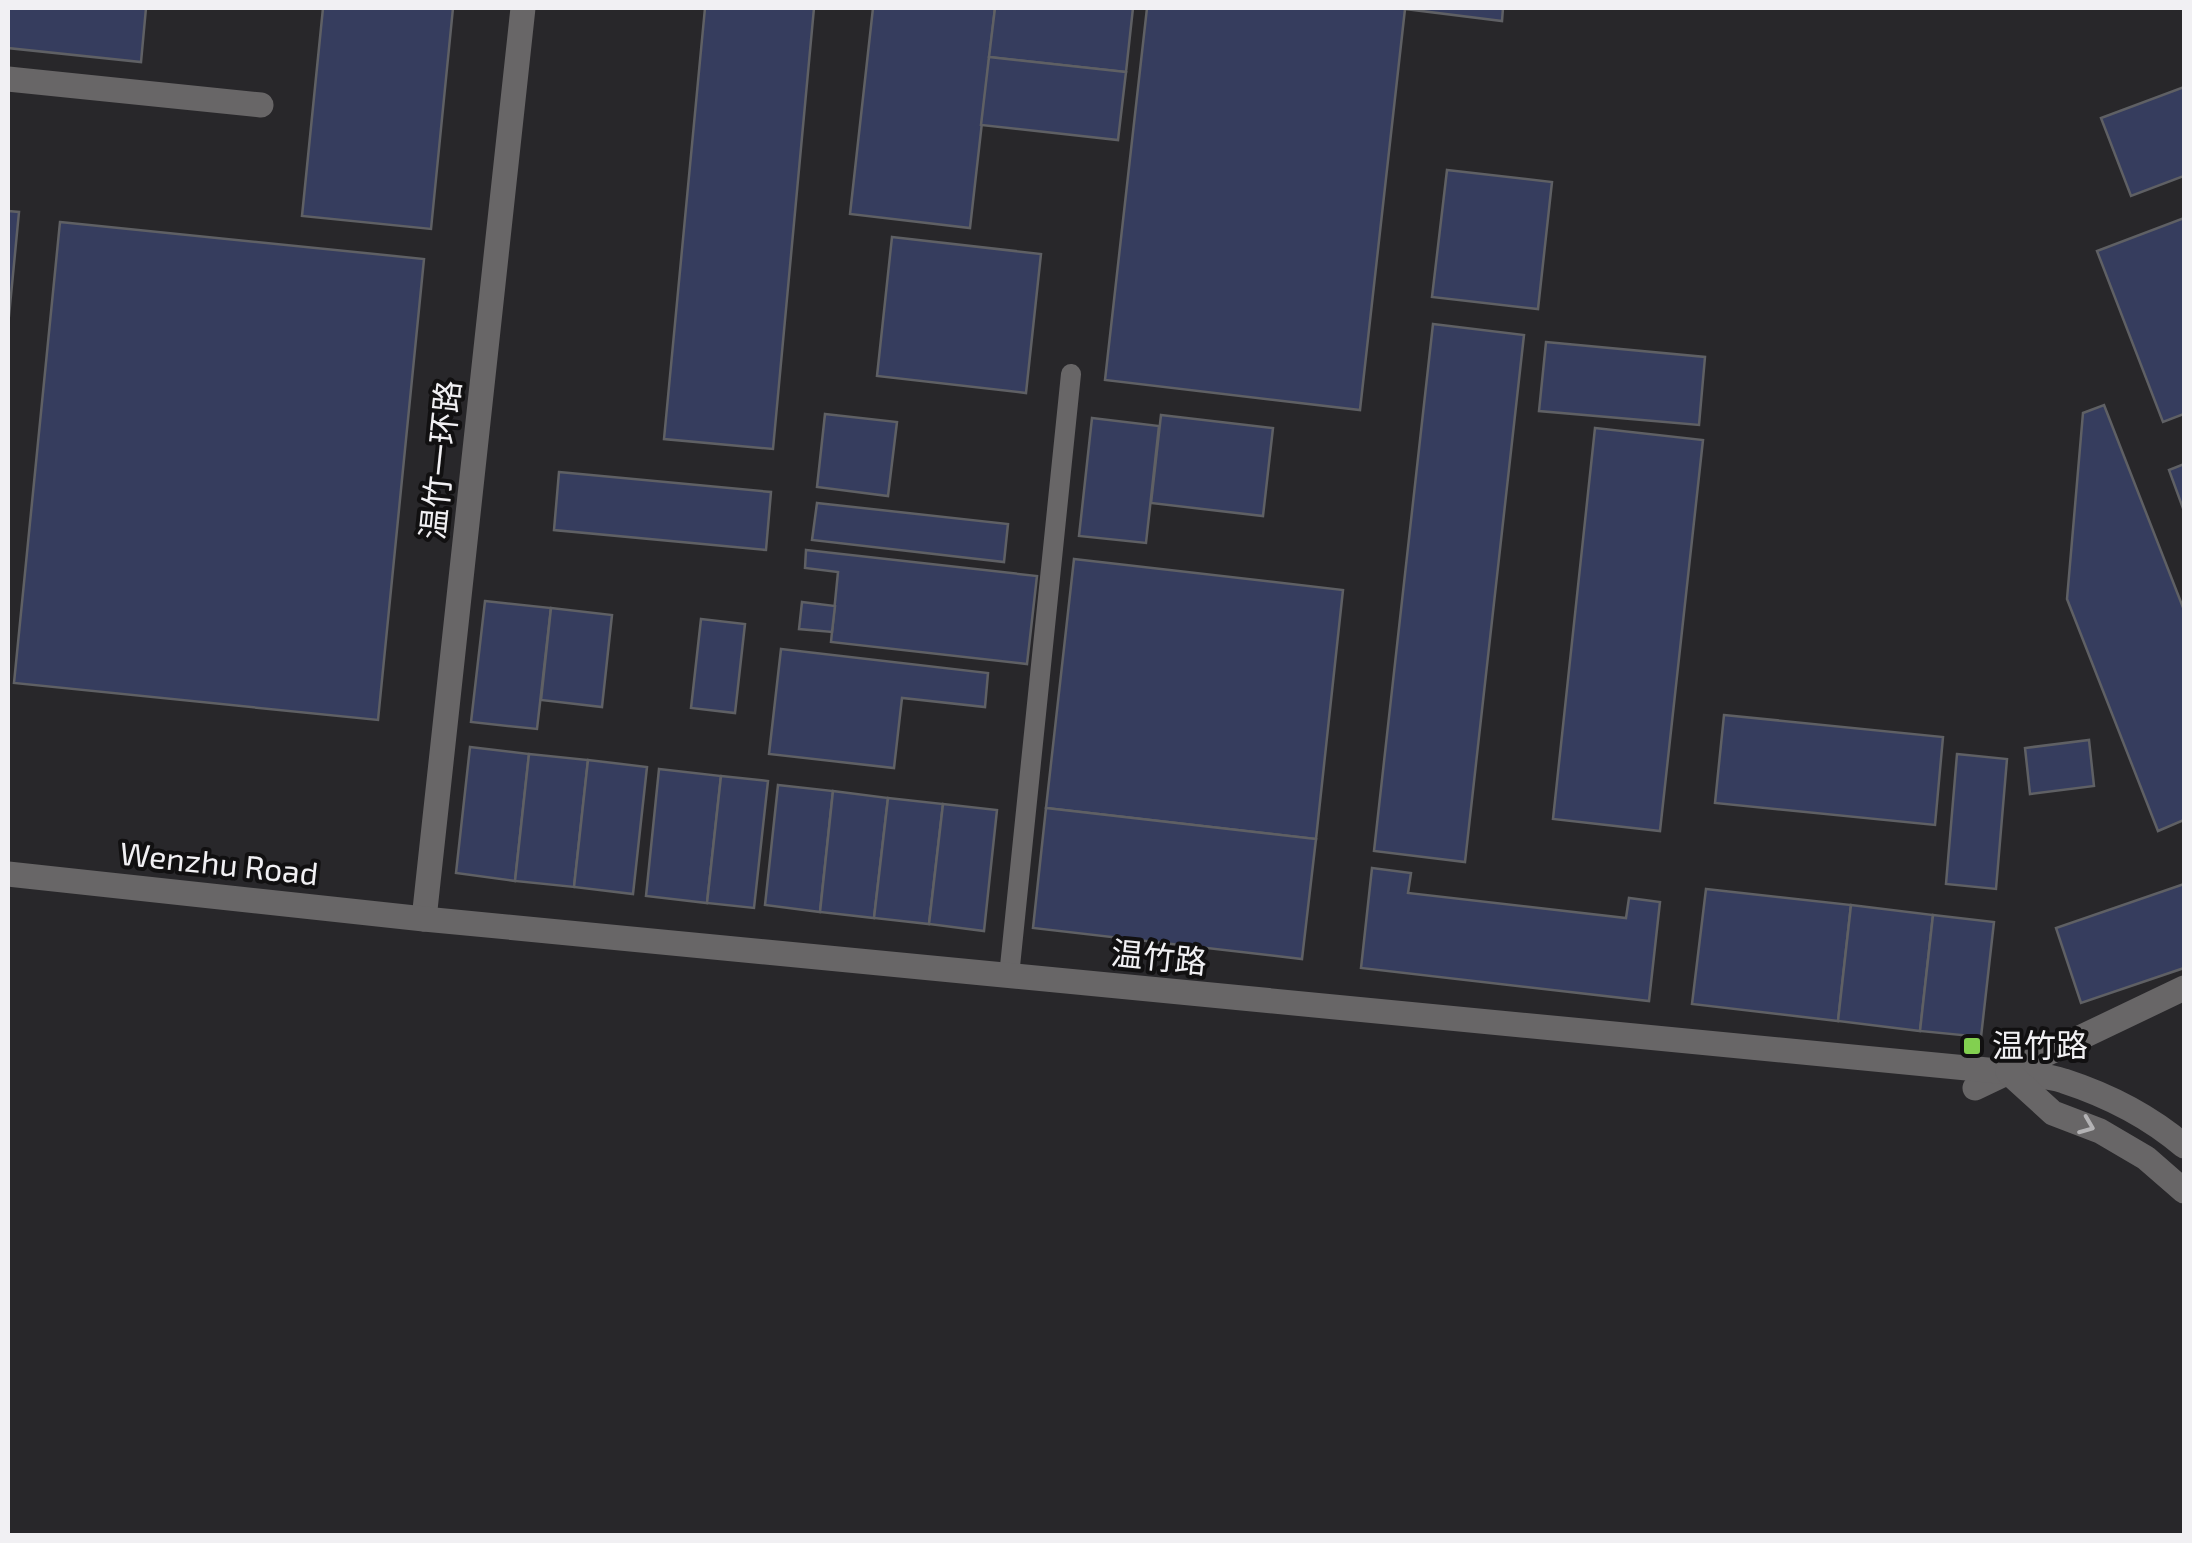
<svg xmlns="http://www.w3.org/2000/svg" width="2192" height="1543" viewBox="0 0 2192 1543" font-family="'Exo 2','Noto Sans SC',sans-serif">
<rect width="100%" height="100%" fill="#28272a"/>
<g fill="#363d5e" stroke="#5f6064" stroke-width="2.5">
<path d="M8,8H146L141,62L8,48Z"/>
<path d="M323,8H453L431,229L302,216Z"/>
<path d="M705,8H814L773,449L664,439Z"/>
<path d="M873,8H995L970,228L850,214Z"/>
<path d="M995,8H1133L1126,72L989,57Z"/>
<path d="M1147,8H1503L1502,21L1405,9L1360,410L1105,380Z"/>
<path d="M989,57L1126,72L1118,140L981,125Z"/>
<path d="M2184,87V176L2131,196L2101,118Z"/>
<path d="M1447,170L1552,182L1538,309L1432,297Z"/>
<path d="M8,211L19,212L9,316H8Z"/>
<path d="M2184,218V414L2163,422L2097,251Z"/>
<path d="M60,222L424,259L378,720L14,683Z"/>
<path d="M892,237L1041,254L1026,393L877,376Z"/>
<path d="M1433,324L1524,335L1465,862L1374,851Z"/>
<path d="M1546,342L1705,357L1699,425L1539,411Z"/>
<path d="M2104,405L2184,610V820L2158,831L2067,599L2083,413Z"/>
<path d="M825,414L897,422L888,496L817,487Z"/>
<path d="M1161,415L1273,428L1263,516L1151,503Z"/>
<path d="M1092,418L1159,426L1146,543L1079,536Z"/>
<path d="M1595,428L1703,440L1660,831L1553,819Z"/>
<path d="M2184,464V511L2169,470Z"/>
<path d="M559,472L771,492L766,550L554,530Z"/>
<path d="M817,503L1008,524L1004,562L812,540Z"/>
<path d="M806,550L1037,576L1027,664L831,642L838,572L805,568Z"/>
<path d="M1074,559L1343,590L1316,839L1046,808Z"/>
<path d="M485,601L551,608L537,729L471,722Z"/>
<path d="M802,602L835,606L832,632L799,629Z"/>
<path d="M551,608L612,615L602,707L541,700Z"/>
<path d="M701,619L745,624L735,713L691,708Z"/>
<path d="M781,649L988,673L985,707L902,698L894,768L769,754Z"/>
<path d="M1724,715L1943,737L1935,825L1715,803Z"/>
<path d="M2089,740L2094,786L2030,794L2025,748Z"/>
<path d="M470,747L529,754L515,881L456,873Z"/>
<path d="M529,754L588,760L574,887L515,881Z"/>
<path d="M1957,754L2007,759L1996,889L1946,884Z"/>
<path d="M588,760L647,767L633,894L574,887Z"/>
<path d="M659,769L721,776L707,903L646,896Z"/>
<path d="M721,776L768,781L754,908L707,903Z"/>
<path d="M778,785L833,791L820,912L765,905Z"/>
<path d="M833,791L888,798L874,918L820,912Z"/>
<path d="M888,798L943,804L929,924L874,918Z"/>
<path d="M943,804L997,810L984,931L929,924Z"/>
<path d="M1046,808L1316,839L1302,959L1033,928Z"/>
<path d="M1372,868L1411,873L1408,893L1626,918L1629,898L1660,902L1649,1001L1361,968Z"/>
<path d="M2184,884V968L2081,1003L2056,928Z"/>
<path d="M1706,889L1851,905L1838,1021L1692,1004Z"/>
<path d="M1851,905L1933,915L1920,1031L1838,1021Z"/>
<path d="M1933,915L1994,922L1981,1037L1920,1031Z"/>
</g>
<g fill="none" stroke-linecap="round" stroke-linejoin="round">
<path stroke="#686667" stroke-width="20" d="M1009,976L1071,374"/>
<g stroke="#686667" stroke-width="25">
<path d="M8,79L261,105"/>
<path d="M424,919L523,8"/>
<path d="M1975,1088L2184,988"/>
</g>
<g stroke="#686667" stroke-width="25">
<path d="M8,874L424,919L2008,1072C2026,1075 2047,1075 2064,1081C2107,1095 2150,1117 2184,1146"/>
<path d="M2008,1072L2053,1113L2100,1131L2146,1158L2184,1191"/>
</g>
</g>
<defs><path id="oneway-chevron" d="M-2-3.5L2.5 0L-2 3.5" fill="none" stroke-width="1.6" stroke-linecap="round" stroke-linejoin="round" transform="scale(2.5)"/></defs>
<use stroke="#b3b2b4" href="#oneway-chevron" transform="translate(2087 1126) rotate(22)"/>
<rect fill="#82d050" stroke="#111011" stroke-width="4" x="1962" y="1036" width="20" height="20" rx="5"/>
<g text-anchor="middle" stroke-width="8" stroke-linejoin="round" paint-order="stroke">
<g font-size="32" fill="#f1f0f3" stroke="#111011">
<text transform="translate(441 460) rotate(-84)" y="11">温竹一环路</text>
<text transform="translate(219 864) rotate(6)" y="11">Wenzhu Road</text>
<text transform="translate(1159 958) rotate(6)" y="11">温竹路</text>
</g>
<g font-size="32" fill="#f1f0f3" stroke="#111011" text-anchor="start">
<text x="1992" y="1057">温竹路</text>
</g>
</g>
<rect width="2192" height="1543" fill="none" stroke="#f1f0f3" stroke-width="20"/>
</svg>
